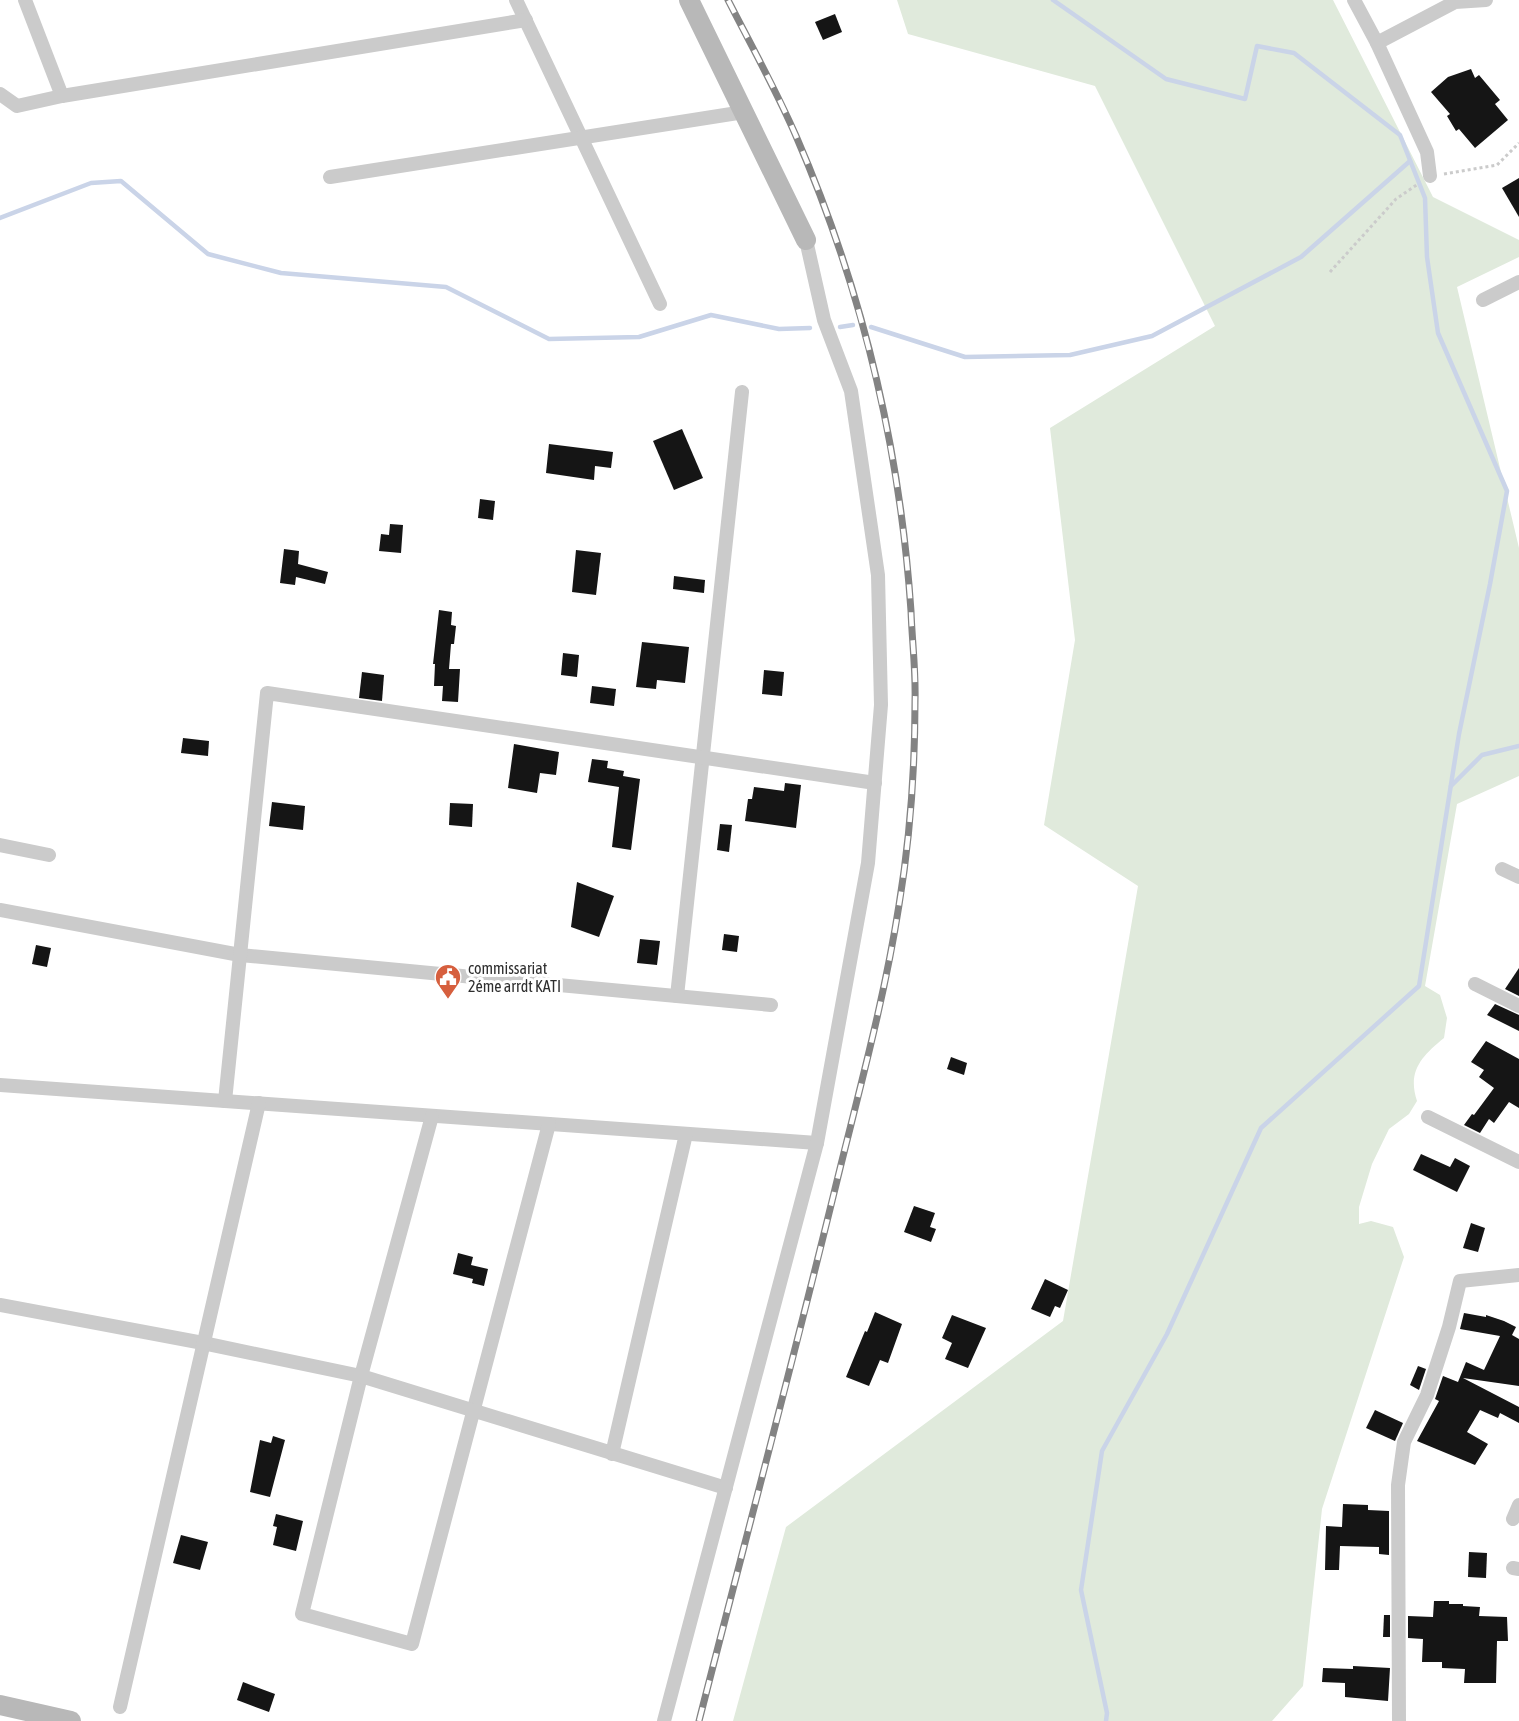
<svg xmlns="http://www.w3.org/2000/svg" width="1519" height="1721" viewBox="0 0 1519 1721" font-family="'Asap Condensed',sans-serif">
<rect width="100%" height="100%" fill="#fff"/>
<path fill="#e0eadc" d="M897,0H1333L1433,197L1519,240V257L1457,287L1519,548V776L1457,804L1425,986L1440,995L1447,1018L1444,1038C1422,1056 1407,1071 1417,1101L1409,1114L1389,1129L1372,1164L1359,1207V1224L1371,1221L1393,1227L1404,1257L1322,1509L1303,1686L1272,1721H733L786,1527L1063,1321L1138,886L1044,825L1075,640L1050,428L1215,326L1095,86L908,34Z"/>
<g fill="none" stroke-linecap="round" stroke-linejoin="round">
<g stroke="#cad4e8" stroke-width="4.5">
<path d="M1053,0L1166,79L1245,99L1257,46L1294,53L1400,135L1425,198L1427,257L1438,333L1507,491L1490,584L1459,734L1419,986L1261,1128L1167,1334L1102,1451L1081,1590L1107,1713L1106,1721"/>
<path d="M0,218L91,183L121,181L208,254L281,273L446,287L549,339L639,337L711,315L779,329L810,328"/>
<path d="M840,327L853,325"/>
<path d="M871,327L965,357L1070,355L1152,336L1301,257L1410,161"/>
<path d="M1451,786L1482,755L1519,746"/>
</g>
</g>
<g fill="#151515">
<path d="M835,14L842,32L823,40L815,22Z"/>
<path d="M1471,69L1475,78L1479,75L1500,100L1495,104L1508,120L1475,148L1459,129L1456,131L1447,116L1450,114L1431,92L1448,77Z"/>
<path d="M1519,178V217L1502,188Z"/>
<path d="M682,429L703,478L674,490L653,441Z"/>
<path d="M549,444L613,452L611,468L595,466L594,480L546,473Z"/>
<path d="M480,499L495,501L493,520L478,518Z"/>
<path d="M390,524L403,525L401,553L379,551L381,534L389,535Z"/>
<path d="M284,549L299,551L298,564L328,572L325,584L296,577L295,585L280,583Z"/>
<path d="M576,550L601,553L596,595L572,592Z"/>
<path d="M674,576L705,580L704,593L673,589Z"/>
<path d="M439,610L452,612L451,625L456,626L454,644H451L449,669H460L458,702L442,701L443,686H434L435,664H433Z"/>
<path d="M642,642L689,647L685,683L657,680L656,689L636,687Z"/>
<path d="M563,653L579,655L577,677L561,675Z"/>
<path d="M764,670L784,672L782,696L762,694Z"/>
<path d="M362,672L384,675L382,701L359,698Z"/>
<path d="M592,686L616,689L614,706L590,703Z"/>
<path d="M183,738L209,741L208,756L181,753Z"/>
<path d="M514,744L559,752L556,775L540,773L537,793L508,788Z"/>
<path d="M592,759L608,761L607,768L624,771L623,776L640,779L631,850L612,847L619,787L588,782Z"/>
<path d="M785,783L801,785L796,828L745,821L748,799H752L754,787L784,791Z"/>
<path d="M272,802L305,806L303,830L269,826Z"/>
<path d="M450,803L473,804L472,827L449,825Z"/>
<path d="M720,824L732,825L729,852L717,850Z"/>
<path d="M577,882L614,896L599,937L571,927Z"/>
<path d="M724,934L739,936L737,952L722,950Z"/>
<path d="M640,939L660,941L657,965L637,963Z"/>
<path d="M36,945L51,948L47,967L32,964Z"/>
<path d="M1519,968V996L1505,989Z"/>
<path d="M1495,1004L1519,1015V1031L1487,1015Z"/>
<path d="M1486,1041L1519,1059V1108L1509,1102L1494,1123L1489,1119L1480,1133L1464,1125L1472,1114L1474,1115L1494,1088L1479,1077L1484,1070L1471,1062Z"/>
<path d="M951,1057L967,1063L964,1075L947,1069Z"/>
<path d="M1421,1154L1450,1167L1455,1158L1470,1166L1457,1192L1413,1170Z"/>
<path d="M914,1206L935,1213L930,1227L936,1229L931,1242L904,1232Z"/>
<path d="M1471,1223L1485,1228L1478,1252L1463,1248Z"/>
<path d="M458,1253L473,1257L471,1265L488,1269L484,1286L472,1283L473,1279L453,1274Z"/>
<path d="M1045,1279L1068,1290L1060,1308L1055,1306L1050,1317L1031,1309Z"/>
<path d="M875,1312L902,1324L888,1363L880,1360L869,1386L846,1377L865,1331L867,1332Z"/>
<path d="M1464,1313L1486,1317V1315L1504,1321L1516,1327L1512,1335L1519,1339V1386L1463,1378L1519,1407V1423L1500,1413L1498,1418L1480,1410L1467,1432L1488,1444L1475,1465L1417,1441L1439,1401L1435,1399L1443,1376L1458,1382L1466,1362L1484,1370L1500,1336L1460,1329Z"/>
<path d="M952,1315L986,1328L968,1368L945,1359L952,1343L942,1338Z"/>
<path d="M1418,1366L1426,1369L1419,1390L1410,1385Z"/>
<path d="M1375,1410L1403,1423L1395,1441L1366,1428Z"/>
<path d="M273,1436L285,1440L270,1497L250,1492L260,1440L271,1443Z"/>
<path d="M1343,1504L1368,1505V1510L1389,1511V1555L1379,1554V1547L1340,1546L1339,1570H1325L1326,1526L1342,1527Z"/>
<path d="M276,1514L303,1521L296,1551L273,1545L277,1527L273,1526Z"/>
<path d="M181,1535L208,1542L200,1570L173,1563Z"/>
<path d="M1469,1552L1487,1553L1486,1578L1468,1577Z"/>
<path d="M1434,1601H1449V1604H1463V1606L1480,1607L1479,1616L1507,1617L1508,1641H1497L1496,1683H1464L1465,1669L1442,1668V1662H1422L1423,1639L1408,1638V1616L1433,1617Z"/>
<path d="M1384,1615H1390V1637H1383Z"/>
<path d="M1353,1666L1390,1668L1388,1701L1345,1697V1683L1322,1682L1323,1668L1353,1669Z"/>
<path d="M243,1682L275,1694L269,1712L237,1700Z"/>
</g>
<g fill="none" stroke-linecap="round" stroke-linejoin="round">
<g stroke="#cbcbcb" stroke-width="3" stroke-dasharray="3 3" stroke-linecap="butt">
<path d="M1444,174L1497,165L1519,143"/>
<path d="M1330,272L1396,199L1418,184"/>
</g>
<g stroke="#cbcbcb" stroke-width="14">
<path d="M25,0L62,96"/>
<path d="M516,0L660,304"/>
<path d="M1354,0L1377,43L1427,152L1430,176"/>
<path d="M1377,43L1455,2L1486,0"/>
<path d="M0,94L17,106L62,96L526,20"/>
<path d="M330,177L744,112"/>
<path d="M1483,300L1519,282"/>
<path d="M0,845L49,855"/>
<path d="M1502,869L1519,877"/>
<path d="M0,910L240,955L771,1005"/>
<path d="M1475,984L1519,1006"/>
<path d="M677,996L742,392"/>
<path d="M0,1085L817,1143"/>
<path d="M225,1101L267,693L875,783"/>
<path d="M432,1116L361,1376L302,1614L412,1644L549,1124"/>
<path d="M1428,1117L1519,1162"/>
<path d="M0,1305L203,1343L361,1376L726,1488"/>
<path d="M612,1454L686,1134"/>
<path d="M1513,1519L1519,1505"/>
<path d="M1513,1568L1519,1569"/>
<path d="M120,1707L259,1103"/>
<path d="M664,1721L817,1143L868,863L881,705L878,575L851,391L824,320L806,240"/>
<path d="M1399,1721L1398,1485L1404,1442L1427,1395L1449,1327L1460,1281L1519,1275"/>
</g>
<g stroke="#b8b8b8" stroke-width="20">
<path d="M689,0L806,240"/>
<path d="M0,1705L71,1721"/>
</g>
<g stroke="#838383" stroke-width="7">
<path id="rail" d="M699,1721C744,1545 791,1369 834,1193C857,1098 884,1002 899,905C910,838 915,769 915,701C916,671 912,641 911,611C900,448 861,286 796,136C776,90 751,45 728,0"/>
</g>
<use href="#rail" stroke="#fff" stroke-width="4.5" stroke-dasharray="14" stroke-linecap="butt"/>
</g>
<defs>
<g id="civic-pin" transform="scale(1.35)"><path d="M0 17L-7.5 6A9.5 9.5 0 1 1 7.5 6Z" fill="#d65f3e" stroke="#fff"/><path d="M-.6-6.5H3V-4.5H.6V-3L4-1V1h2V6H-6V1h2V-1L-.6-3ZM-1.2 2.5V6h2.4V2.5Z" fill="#fff"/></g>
</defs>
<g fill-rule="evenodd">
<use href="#civic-pin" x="448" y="977"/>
</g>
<g text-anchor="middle" stroke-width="6" stroke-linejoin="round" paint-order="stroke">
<g font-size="16" fill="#2e2e2e" stroke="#fff" text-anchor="start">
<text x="468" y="974">commissariat<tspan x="468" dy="18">2éme arrdt KATI</tspan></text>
</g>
</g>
</svg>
